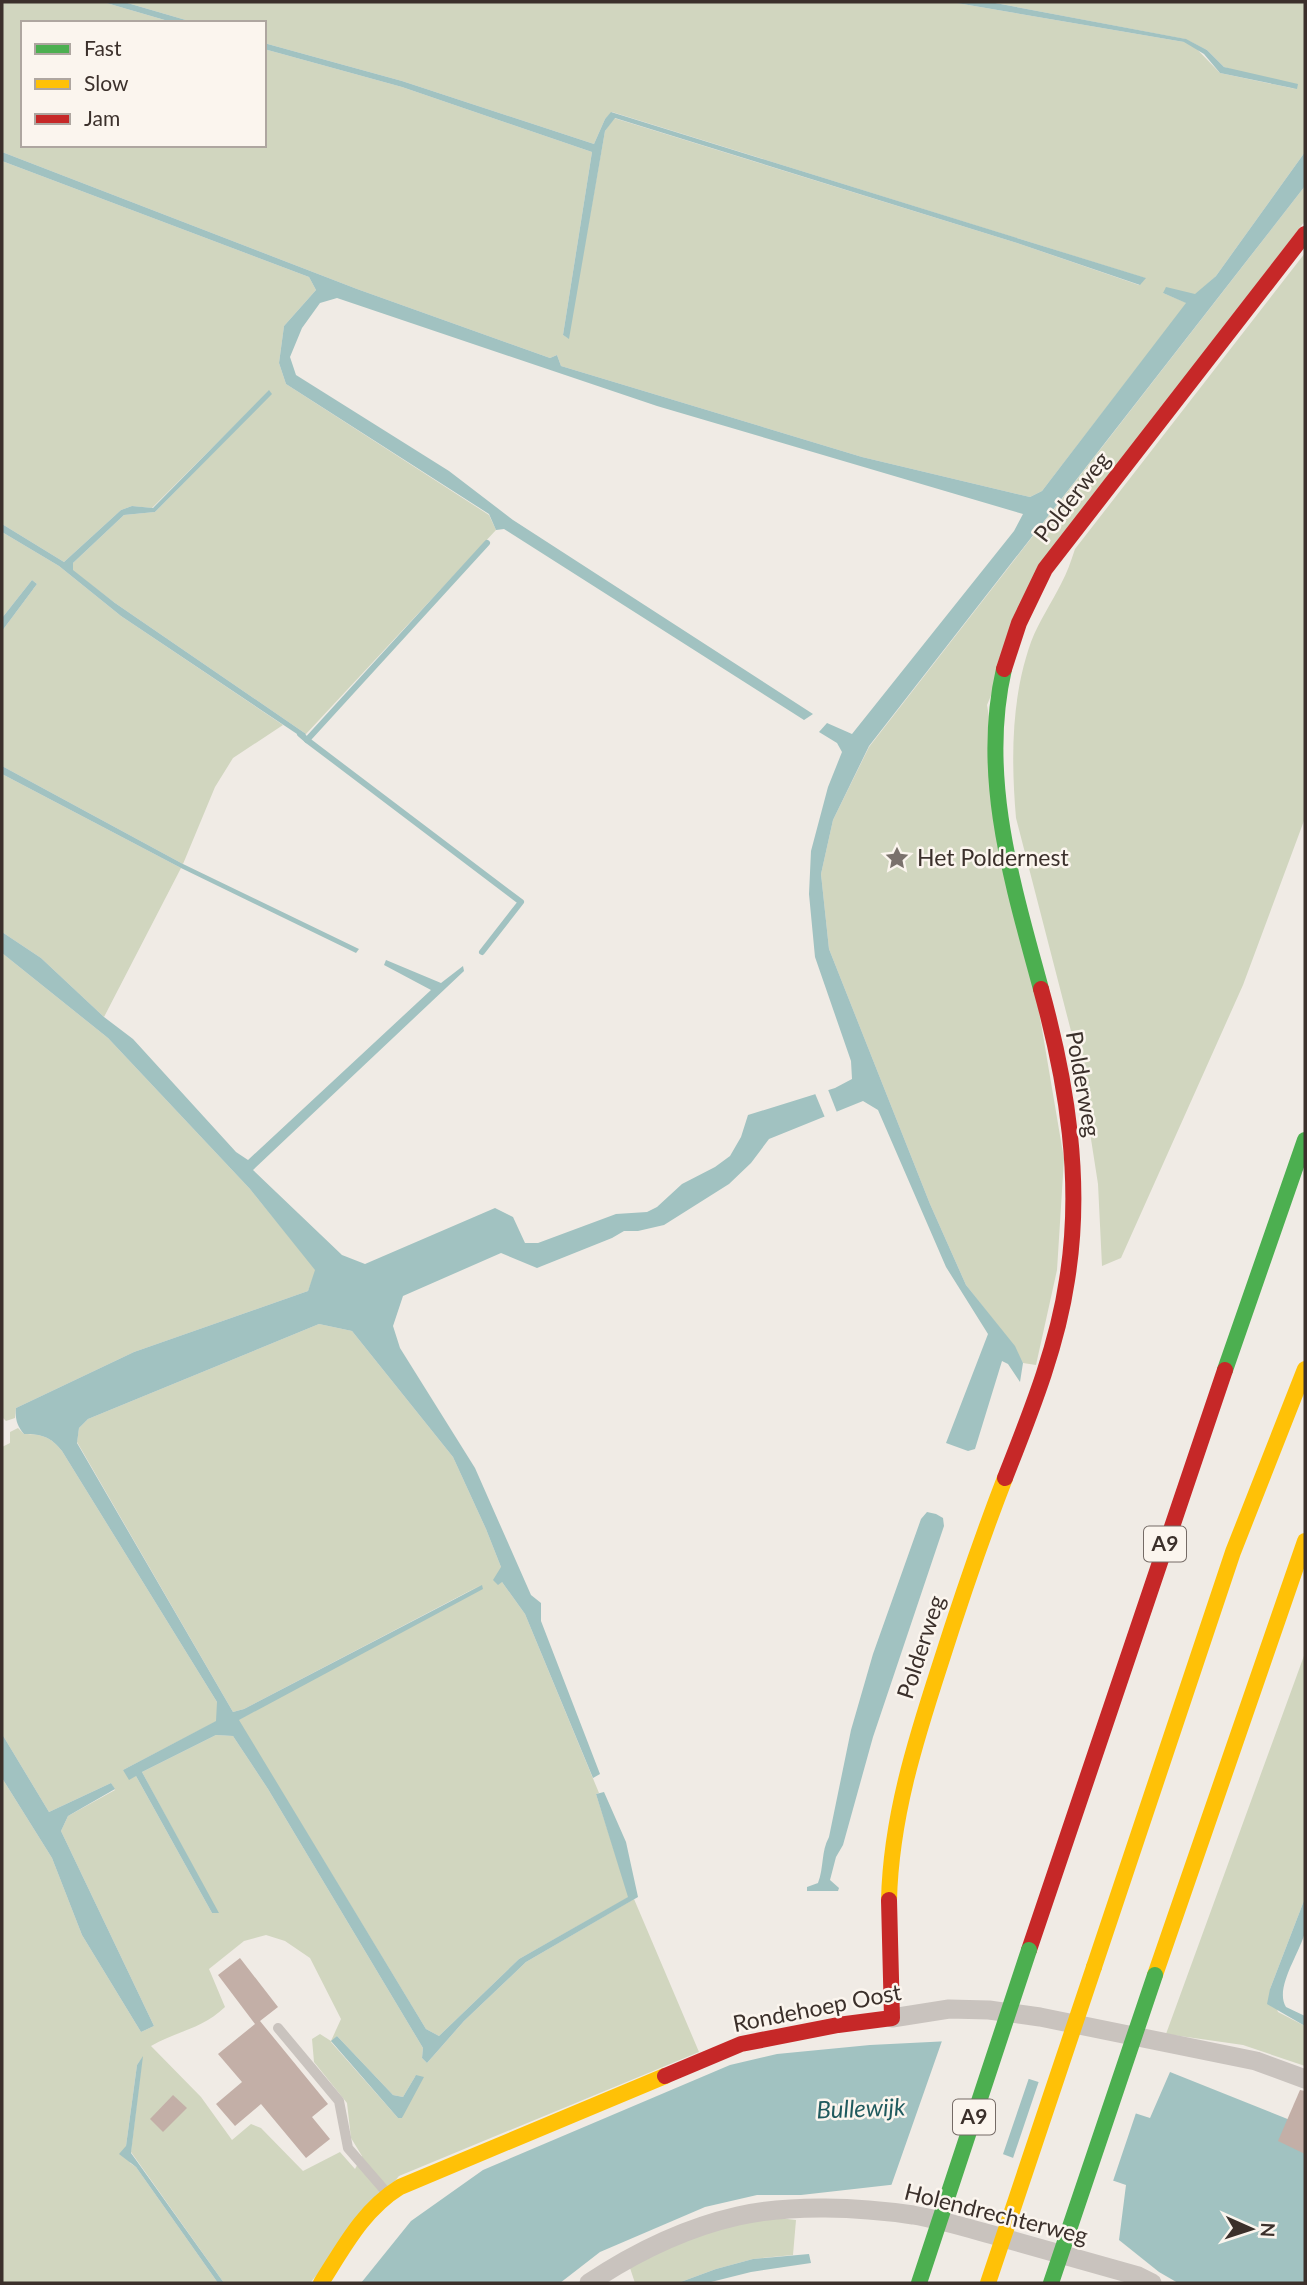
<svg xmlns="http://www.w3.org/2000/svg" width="1307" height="2285" viewBox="0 0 1307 2285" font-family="Lato,sans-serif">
<rect width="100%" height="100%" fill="#f0ebe5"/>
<g fill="#d1d6bf" fill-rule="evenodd">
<path d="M2,2H103L175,23H23V145H264V49L402,87L592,152L563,335L568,338L605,131L614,118L1017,243L1139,285L1145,278L612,112L605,119L594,144L402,81L264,43V23H196L124,2H951L1184,42L1185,39L990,2H1305V152L1216,276L1195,295L1163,293L1187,303L1042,491L1030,497L862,457L561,366L557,355L550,358L357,289L2,152ZM1189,41L1207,50L1224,67L1296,89L1220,73Z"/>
<path d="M2,161L309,277L316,290L284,326L279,363L286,384L489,515L496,530L306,734L115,603L73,571V563L124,515L155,512L271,394L269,391L152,508L132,506L121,510L64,562L2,524Z"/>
<path d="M1305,186V221L1051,552L987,705L1064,1159L1057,1270L1036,1365L1023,1363L1014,1346L966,1285L930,1204L829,949L821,874L833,820L869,747Z"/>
<path d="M1305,253V818L1243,985L1121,1258L1102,1266L1098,1184L1079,1062L1016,818C1011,759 1011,698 1031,642C1039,621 1051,604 1061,584C1067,573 1071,561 1075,549Z"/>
<path d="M2,532L59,566L121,616L283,725L233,758L215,787L183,864L2,766V631L37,584L32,580L2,618Z"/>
<path d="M2,774L181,868L104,1017L41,958L2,932Z"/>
<path d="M2,953L108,1038L250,1189L316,1270L308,1291L134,1352L16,1408L15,1418L6,1421L2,1417Z"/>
<path d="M319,1324L352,1331L453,1457L486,1529L501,1567L502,1582L525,1614L599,1793L596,1794L629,1897L519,1959L439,2036L426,2029L238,1720L481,1585L244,1709L233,1712L77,1442L79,1428L88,1419Z"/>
<path d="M18,1428L24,1434C42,1434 51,1437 62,1451L217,1702V1721L123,1770L136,1776L212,1913H218L142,1772L216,1735L233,1736L268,1789L423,2048L422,2058L427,2063L464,2021L526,1962L634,1899L699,2052L399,2176L310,2283H224L131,2152L142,2058L137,2065L126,2146L130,2163L136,2167L218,2283H2V1778L52,1858L82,1935L141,2032L154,2026L61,1831L68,1816L115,1790L111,1783L49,1812L2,1734V1447L10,1443V1432ZM266,1935L285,1941L310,1958L341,2019L331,2041L320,2034L312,2039L314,2062L347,2103L351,2138L362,2156L355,2169L340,2152L303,2171L261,2128L251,2124L232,2140L201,2097L151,2046C177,2031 202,2029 225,2007L209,1969L244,1941ZM337,2036L393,2095L403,2097L416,2075L402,2118H398L331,2042Z"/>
<path d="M1305,1653V1898L1270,1989L1278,2012L1305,2026V2066L1243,2045L1166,2034Z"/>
<path d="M779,2218L796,2220L793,2255L753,2259L716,2269L678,2283H635L629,2265L716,2226Z"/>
</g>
<g fill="#a1c2c1">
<path d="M103,2H124L196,23H175Z"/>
<path d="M951,2H990L1186,39L1207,50L1224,67L1298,84L1297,89L1220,73L1204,54L1184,42Z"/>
<path d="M264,43L402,81L594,144L605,119L611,112L1146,278L1140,285L1017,243L615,118L605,131L569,339L563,335L592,152L402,87L264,49Z"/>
<path d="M2,152L357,289L550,358L557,355L561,366L862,457L1030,497L1042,491L1186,303L1163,293L1166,287L1195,294L1216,276L1305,152V186L869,746L833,820L821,874L829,949L930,1204L966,1285L1015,1346L1023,1363L1020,1382L1008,1364L1002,1361L975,1449L968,1451L946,1443L988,1334L946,1267L878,1110L863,1101L769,1139L751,1163L729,1184L664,1225L638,1231H624L612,1238L537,1268L501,1253L403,1296L393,1326L400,1348L475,1468L531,1595L541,1603V1621L600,1774L593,1778L525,1614L502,1582L498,1585L493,1580L501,1567L486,1529L453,1457L352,1331L319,1324L88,1419L79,1428L77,1443L233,1712L244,1709L482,1585L483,1589L239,1720L426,2029L439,2036L519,1959L628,1897L596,1794L604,1792L626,1842L638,1897L526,1962L464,2021L427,2063L422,2058L423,2048L268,1789L233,1736L216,1735L142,1772L219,1913H212L136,1776L129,1780L123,1770L216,1721L217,1702L62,1451C51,1437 42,1434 24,1434C17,1426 15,1419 16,1408L134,1352L308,1291L315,1270L250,1189L108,1038L2,953V932L41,958L104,1017L133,1039L236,1152L248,1160L431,990L384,965L386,960L441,983L463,966L464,971L253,1170L342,1255L365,1264L495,1208L513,1217L525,1243H538L616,1214L647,1212L657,1207L682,1184L715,1167L730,1156L741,1137L748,1115L835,1088L852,1079L851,1061L815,957L809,894L811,851L828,787L842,752L837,743L819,732L827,723L852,734L1014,531L1023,514L657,406L337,298L320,303L302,328L290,357L296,375L449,471L513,520L813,714L804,720L504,529L496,530L489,514L286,384L279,363L284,326L316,290L309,277L2,161Z"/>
<path d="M269,390L272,394L155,512L124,515L73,563V570L115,603L306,734L303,738L121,616L59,566L2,532V524L64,562L121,510L132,506L153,508Z"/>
<path d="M32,580L37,584L2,631V618Z"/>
<path d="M2,766L183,864L359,949L356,953L181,868L2,774Z"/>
<path d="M927,1512L936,1514L943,1518L944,1526L873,1737L843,1845L836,1857L830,1880L839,1888L838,1891H807V1887L818,1883C824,1868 821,1851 829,1837L851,1730L873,1654L921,1519Z"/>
<path d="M2,1734L49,1812L111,1783L115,1789L68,1816L61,1831L154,2026L141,2032L82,1935L52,1858L2,1778Z"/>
<path d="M1305,1898C1305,1909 1307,1922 1305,1932C1300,1953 1274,1988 1286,2007L1305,2016V2026L1267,2004L1270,1989Z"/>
<path d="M337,2036L393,2095L403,2097L416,2075L424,2077L402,2118H398L331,2041Z"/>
<path d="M970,2040L967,2059L1150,2118L1170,2072L1305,2126V2283H1178L1159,2272L1119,2240L1126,2185L1079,2169L1072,2180L944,2132L925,2181L801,2195H757L705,2207L600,2252L560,2283H361L411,2221L483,2170L730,2065L777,2054L870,2045Z"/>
<path d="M143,2056L131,2153L224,2283H218L136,2167L119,2154L126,2146L137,2065Z"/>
<path d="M809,2254L811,2263L751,2272L707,2283H678L716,2269L753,2259Z"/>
</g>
<g fill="#f0ebe5">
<path d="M827,1087L838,1115L826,1120L814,1091Z"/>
<path d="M971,2037L973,2040L971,2056L1030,2075L1002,2157L946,2136L928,2184L890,2189L943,2038Z"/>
<path d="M1040,2078L1137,2110L1112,2184L1080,2173L1071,2183L1012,2161Z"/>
</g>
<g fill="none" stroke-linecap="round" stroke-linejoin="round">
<g stroke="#a1c2c1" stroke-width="6">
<path d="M300,734L307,740L487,543"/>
<path d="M307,740L521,902L482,952"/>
</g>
</g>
<g fill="#c3afa7">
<path d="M240,1958L278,2007L260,2021L328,2104L312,2117L330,2139L306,2158L261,2104L235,2126L216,2104L242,2082L218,2054L255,2024L218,1975Z"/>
<path d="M1300,2090L1305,2091V2154L1278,2141Z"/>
<path d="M173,2095L187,2108L163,2132L150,2119Z"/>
</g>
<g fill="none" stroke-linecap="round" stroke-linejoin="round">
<path stroke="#c9c3be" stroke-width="10" d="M278,2028L339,2101L348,2148L387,2193"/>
<g stroke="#c9c3be" stroke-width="19">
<path d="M892,2018L949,2009L989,2010L1040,2017L1256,2061L1305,2079"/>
<path d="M589,2283C634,2253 685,2228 738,2216C791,2204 859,2207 913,2215C942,2220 971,2229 1000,2237C1046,2250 1092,2263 1138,2276L1152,2283"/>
</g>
<g stroke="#4caf50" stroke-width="16">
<path d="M1004,669C979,777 1013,885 1041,989"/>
<path d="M1225,1370L1305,1140"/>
</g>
<g stroke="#ffc107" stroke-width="16">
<path d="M889,1900C891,1818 915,1742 940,1665C960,1602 981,1540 1005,1478"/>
<path d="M1094,1967L1233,1552L1305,1369"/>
<path d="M1155,1975L1305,1541"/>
<path d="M321,2283C344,2247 363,2210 400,2187L665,2076"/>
</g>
<g stroke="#c62828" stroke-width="16">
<path d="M1004,669L1019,623L1045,569L1305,234"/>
<path d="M1005,1478C1030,1414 1057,1348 1067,1280C1083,1182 1067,1083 1041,989"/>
<path d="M1029,1950L1225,1370"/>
<path d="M665,2076L741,2044L838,2025L892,2018L889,1900"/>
</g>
<g stroke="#4caf50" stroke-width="16">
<path d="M919,2283L1029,1950"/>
<path d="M1051,2283L1155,1975"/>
</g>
<path stroke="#ffc107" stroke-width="16" d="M988,2283L1094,1967"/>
</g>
<defs>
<g id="sight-bare" transform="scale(1.89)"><path d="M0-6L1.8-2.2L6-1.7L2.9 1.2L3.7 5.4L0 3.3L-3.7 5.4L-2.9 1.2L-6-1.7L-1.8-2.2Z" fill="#7a716c" stroke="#fbf5ee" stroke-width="2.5" paint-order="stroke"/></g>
</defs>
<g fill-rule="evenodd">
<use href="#sight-bare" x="897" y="858"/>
</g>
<g text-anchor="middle" stroke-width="5" stroke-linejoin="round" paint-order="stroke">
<g fill="#fbf5ee" stroke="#756b66" stroke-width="2">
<rect x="1144" y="1526.5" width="42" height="35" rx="5"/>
<rect x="953" y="2099.5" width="42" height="35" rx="5"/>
</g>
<g font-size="21" font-weight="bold" fill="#3b302b">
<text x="1165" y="1551">A9</text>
<text x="974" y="2124">A9</text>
</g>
<g font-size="23" fill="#3b302b" stroke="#fbf5ee">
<text transform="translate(1072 497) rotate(-52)" y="8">Polderweg</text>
<text transform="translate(1083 1084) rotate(80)" y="8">Polderweg</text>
<text transform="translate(921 1647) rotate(-72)" y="8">Polderweg</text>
<text transform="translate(817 2008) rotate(-11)" y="8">Rondehoep Oost</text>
<text transform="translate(996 2214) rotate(14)" y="8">Holendrechterweg</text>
</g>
<g font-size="23" fill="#3b302b" stroke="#fbf5ee" text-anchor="start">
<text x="917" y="866">Het Poldernest</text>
</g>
<g font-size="24" font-style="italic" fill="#1f5a5e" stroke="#fbf5ee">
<text transform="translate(861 2109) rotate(-2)" y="8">Bullewijk</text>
</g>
</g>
<rect width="1307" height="2285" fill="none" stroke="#3b302b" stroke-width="7"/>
<rect x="21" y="21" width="245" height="126" fill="#fbf5ee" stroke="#aea6a0" stroke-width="2"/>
<rect x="35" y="44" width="35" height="10" fill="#4caf50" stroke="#aea6a0" stroke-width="2"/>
<text x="84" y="56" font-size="21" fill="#3b302b">Fast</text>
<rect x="35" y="79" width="35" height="10" fill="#ffc107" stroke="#aea6a0" stroke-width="2"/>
<text x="84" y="91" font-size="21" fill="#3b302b">Slow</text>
<rect x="35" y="114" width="35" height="10" fill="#c62828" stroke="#aea6a0" stroke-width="2"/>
<text x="84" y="126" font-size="21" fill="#3b302b">Jam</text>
<g transform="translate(1251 2229) rotate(93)" stroke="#fbf5ee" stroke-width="5" paint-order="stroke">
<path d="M0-5L12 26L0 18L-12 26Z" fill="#3b302b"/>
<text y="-10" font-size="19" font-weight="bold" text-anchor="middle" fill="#3b302b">N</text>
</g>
</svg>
